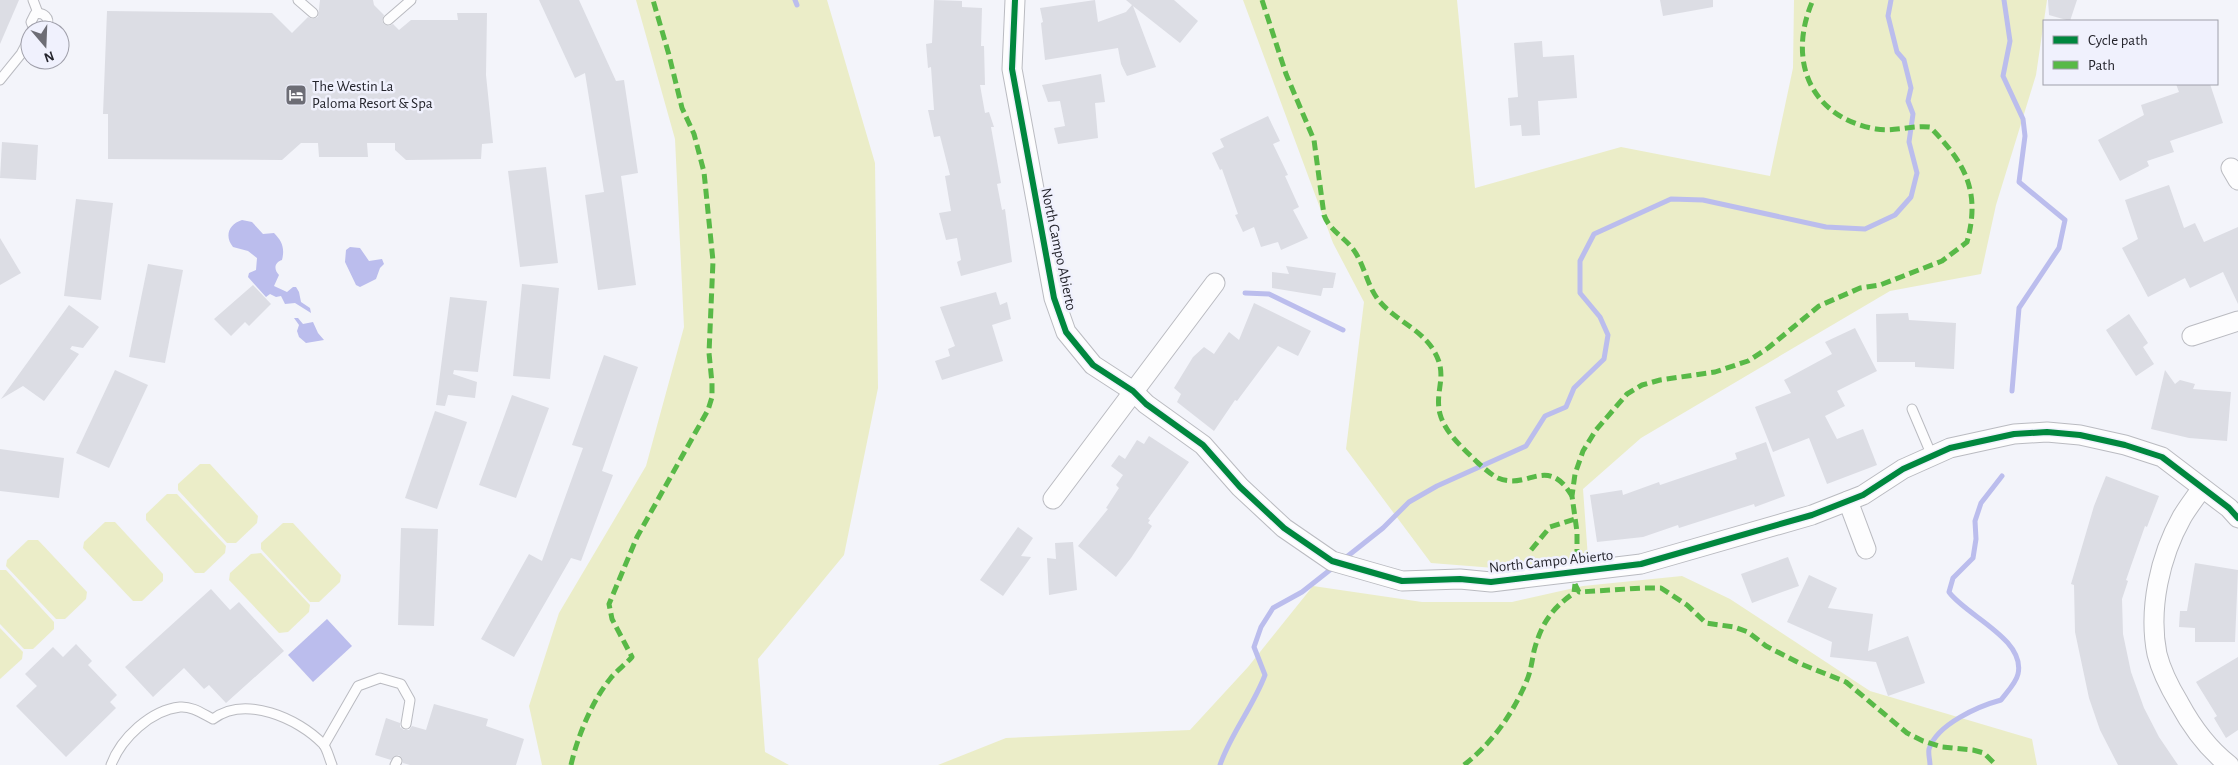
<svg xmlns="http://www.w3.org/2000/svg" width="2238" height="765" viewBox="0 0 2238 765" font-family="'Alegreya Sans',sans-serif">
<rect width="100%" height="100%" fill="#f3f4fa"/>
<g fill="#ebedc8">
<path d="M636,0H827L875,163L878,388L844,555L758,659L765,752L789,765H542L529,706L559,613L646,466L684,327L675,139Z"/>
<path d="M1243,0H1457L1475,188L1621,147L1770,176L1793,68L1794,0H2047L2036,75L1996,205L1981,274L1890,291L1641,438L1583,489L1588,558L1520,570L1431,563L1346,449L1364,302L1333,243Z"/>
<path d="M200,464H210L258,516L257,523L236,543H227L178,490V484Z"/>
<path d="M167,494H177L226,546L225,553L204,573H195L146,520V514Z"/>
<path d="M105,522H115L163,574V581L142,601H133L83,548L84,542Z"/>
<path d="M283,523H293L341,575L340,582L319,602H310L261,549V543Z"/>
<path d="M28,540H38L87,592L86,599L65,619H56L6,566L7,560Z"/>
<path d="M261,553L310,605L309,612L288,632L279,633L229,580L230,573L251,554Z"/>
<path d="M0,570H6L54,622V629L33,649H24L0,624Z"/>
<path d="M1682,576L1730,599L1870,691L2032,739L2037,765H938L1006,738L1190,730L1248,667L1313,586L1422,602H1512L1583,586Z"/>
<path d="M0,628L23,652L22,659L0,679Z"/>
</g>
<g fill="#bbbded">
<path d="M242,220L252,222L263,234L274,233C282,241 285,248 282,260C275,262 273,269 279,275L274,286L287,292L293,287H296L299,292L301,302L310,308L311,313L295,303L285,304L281,296L276,297L270,294L266,297L248,277L249,273L256,270L257,258L248,251L233,247C224,236 229,224 242,220Z"/>
<path d="M350,247L360,248L369,261L382,259L384,264L380,268L376,279L360,287L356,285L345,262L346,250Z"/>
<path d="M294,318H298L303,324L313,322L318,333L324,340L306,343L299,337L297,331L299,325Z"/>
<path d="M327,619L352,646L313,682L288,655Z"/>
</g>
<g fill="none" stroke-linecap="round" stroke-linejoin="round">
<g stroke="#bbbded" stroke-width="5">
<path d="M795,0L797,5"/>
<path d="M2004,0L2010,41L2003,76L2023,119L2025,136L2019,182L2065,220L2059,248L2019,308L2012,391"/>
<path d="M1245,293L1269,294L1343,330"/>
<path d="M1344,559L1383,528L1409,502L1437,486L1526,446L1545,416L1566,407L1574,388L1604,359L1608,335L1600,317L1580,293V261L1594,234L1671,199L1703,200L1826,227L1865,229L1895,215L1911,197L1917,173L1909,142L1913,114L1908,101L1911,88L1904,60L1897,52L1888,16L1891,0"/>
<path d="M1220,765C1231,733 1253,707 1265,675L1254,647L1261,627L1273,608L1302,592L1335,566"/>
<path d="M1930,765C1930,760 1928,754 1929,749C1937,724 1979,706 2001,700C2007,692 2016,683 2018,674C2026,639 1965,615 1949,592L1953,578L1973,558L1976,539L1975,521L1981,503L2002,476"/>
</g>
</g>
<g fill="#dcdde4">
<path d="M0,0H19L0,44Z"/>
<path d="M320,0H373L374,5L384,15L382,21L384,24L389,26L393,24L399,30L411,20H458L457,13H487L486,75L493,143L482,144L481,159L406,160L395,150V143H367L368,157H319L318,143H301L282,160L108,159V114H103L107,11L272,13L292,33L308,17L312,19L318,17Z"/>
<path d="M539,0H579L616,81L624,80L638,173L621,176L636,285L598,290L585,195L604,192L585,73L575,78Z"/>
<path d="M934,0L962,1V7L982,8L981,46H984L985,85H980L985,113L989,112L994,127H991L1001,183L997,184L1002,210L1005,209L1012,262L961,276L957,262L961,260L957,238L946,240L939,213L951,211L945,176L950,175L940,136L934,137L928,110H934L931,67L928,68L926,44L932,43Z"/>
<path d="M1095,0L1098,22L1126,12L1132,5L1126,0H1174L1198,21L1180,43L1133,6L1156,67L1127,76L1121,64L1118,48L1045,60L1041,23L1043,22L1040,8Z"/>
<path d="M1660,0H1713V7L1663,16Z"/>
<path d="M2048,0H2077L2070,21L2049,15Z"/>
<path d="M1542,41L1543,57L1574,55L1577,98L1538,101L1540,135L1522,136L1521,125L1510,126L1508,98L1518,97L1514,43Z"/>
<path d="M1101,74L1105,102L1095,103L1098,138L1058,144L1054,128L1065,126L1060,101L1048,102L1042,85Z"/>
<path d="M2176,84H2210L2223,123L2170,141L2174,152L2147,161L2149,166L2120,181L2098,140L2144,115L2141,105L2179,92Z"/>
<path d="M1268,116L1280,141L1273,144L1288,175L1285,176L1299,207L1293,210L1308,238L1281,250L1278,242L1261,247L1254,227L1243,232L1235,215L1238,214L1222,169L1220,170L1212,153L1224,147L1220,139Z"/>
<path d="M2,142L38,145L36,180L0,178Z"/>
<path d="M546,167L558,263L520,267L508,171Z"/>
<path d="M2169,185L2184,228L2195,223L2204,242L2238,227V304L2223,272L2190,288L2185,278L2148,297L2122,248L2138,239L2125,200Z"/>
<path d="M76,199L113,203L101,300L64,296Z"/>
<path d="M0,238L21,273L0,285Z"/>
<path d="M148,264L183,270L165,363L129,357Z"/>
<path d="M1286,266L1336,273L1333,288H1323L1321,296L1272,288V272L1289,274Z"/>
<path d="M522,284L559,288L550,379L513,376Z"/>
<path d="M253,285L271,304L249,326L245,322L231,336L214,319Z"/>
<path d="M996,292L1000,305L1007,302L1011,319L992,325L1003,361L942,380L935,361L950,356L948,349L955,346L940,307Z"/>
<path d="M450,297L487,301L478,372L454,370L453,374L477,382L475,398L448,395L445,406L436,405Z"/>
<path d="M1254,303L1311,331L1298,356L1278,346L1237,401L1235,400L1214,431L1177,402L1181,394L1174,388L1193,357L1204,347L1214,354L1229,332L1239,340Z"/>
<path d="M69,305L99,327L83,348L72,346L70,349L79,354L44,401L23,386L1,399Z"/>
<path d="M1908,313L1909,320L1956,323L1954,369L1915,367V362H1877L1876,314Z"/>
<path d="M2129,314L2148,343L2143,347L2154,364L2136,376L2106,330Z"/>
<path d="M1855,328L1877,371L1837,391L1845,406L1825,416L1837,439L1863,429L1877,465L1827,484L1809,438L1773,452L1755,407L1791,393L1784,380L1832,354L1825,342Z"/>
<path d="M604,355L638,367L602,471L613,475L581,561L571,558L514,657L481,639L529,554L542,561L583,448L572,445Z"/>
<path d="M115,370L148,385L109,468L76,453Z"/>
<path d="M2165,370L2175,384L2180,380L2195,384L2193,389L2231,392L2227,441L2189,438L2151,429Z"/>
<path d="M512,395L549,408L516,498L479,485Z"/>
<path d="M435,411L467,422L437,509L405,498Z"/>
<path d="M1149,436L1189,462L1148,519L1150,520L1148,523L1152,526L1131,558L1116,577L1078,546L1108,509L1106,508L1119,488L1116,485L1123,475L1111,466L1119,455L1125,459L1137,440L1144,444Z"/>
<path d="M1766,442L1785,496L1755,507L1754,504L1679,528L1678,525L1643,537L1597,542L1590,495L1622,490L1623,495L1659,482L1660,485L1737,459L1735,453Z"/>
<path d="M0,449L64,458L59,498L0,491Z"/>
<path d="M2106,476L2159,496L2147,527L2145,526L2126,580L2128,581L2122,599L2123,634L2131,672L2144,708L2159,737L2178,765H2118L2100,730L2089,698L2075,632L2074,585L2071,584L2094,506Z"/>
<path d="M1018,527L1033,538L1021,556L1031,557L1003,596L980,580Z"/>
<path d="M401,528L438,529L434,626L398,625Z"/>
<path d="M1073,542L1077,590L1049,595L1047,558L1056,559L1055,543Z"/>
<path d="M1788,557L1799,586L1752,603L1741,574Z"/>
<path d="M2195,563L2238,570L2235,642H2195V628L2179,627L2180,611H2187Z"/>
<path d="M1809,575L1837,588L1828,608L1873,614L1868,651L1908,636L1925,683L1888,696L1876,662L1830,657L1832,642L1787,622Z"/>
<path d="M211,589L230,610L239,602L284,651L226,703L209,685L204,689L184,668L153,697L125,667Z"/>
<path d="M76,644L92,661L88,665L117,695L110,702L116,708L66,757L16,706L37,686L25,674L53,647L63,657Z"/>
<path d="M2238,657V730L2226,738L2214,718L2217,716L2196,682Z"/>
<path d="M434,704L488,719L486,726L524,739L516,765H410L403,763L402,758L399,755L394,756L391,760L375,755L386,718L400,723V727L404,730H409L412,726L426,730Z"/>
</g>
<g fill="none" stroke-linecap="round" stroke-linejoin="round">
<g stroke="#babbc1" stroke-width="11">
<g id="service">
<path d="M33,0L38,13"/>
<path d="M298,0L313,13"/>
<path d="M388,20L411,0"/>
<path d="M37,30L33,27L31,22L35,14C44,12 50,18 47,26L41,30"/>
<path d="M0,80L21,54L30,37"/>
<path d="M1912,409L1932,456"/>
<path d="M324,745L358,686L380,678L401,684L410,700L406,724"/>
<path d="M111,765C121,738 151,710 180,707C192,706 203,714 213,719C245,695 298,718 323,744C327,748 329,758 332,765"/>
<path d="M395,765L397,761"/>
</g>
</g>
<g stroke="#babbc1" stroke-width="21">
<g id="minor">
<path d="M1015,0L1012,69L1054,298L1066,332L1093,365L1133,391L1146,404L1203,445L1240,487L1284,528L1332,561L1402,581L1460,579L1491,582L1641,564L1812,515L1863,495L1903,469L1950,448L2014,434L2047,432L2080,435L2125,445L2162,457L2229,508L2238,518"/>
<path d="M2231,168L2238,180"/>
<path d="M2192,336L2238,321"/>
<path d="M2202,488C2195,498 2188,507 2182,517C2160,556 2148,609 2157,654C2161,670 2170,688 2179,703C2192,727 2207,748 2229,765"/>
<path d="M1053,499L1215,283"/>
<path d="M1848,501L1866,549"/>
</g>
</g>
<use href="#service" stroke="#fdfdfe" stroke-width="9"/>
<use href="#minor" stroke="#fdfdfe" stroke-width="19"/>
<g stroke="#58b947" stroke-width="5" stroke-dasharray="10 5" stroke-linecap="butt">
<path d="M1262,0L1286,74L1314,140L1324,215C1330,231 1343,236 1353,249C1365,265 1367,288 1381,303C1397,321 1422,330 1434,351C1449,376 1434,390 1440,414C1445,433 1464,449 1477,462C1484,468 1490,474 1498,478C1528,491 1547,454 1572,496"/>
<path d="M1531,550L1550,527L1575,519"/>
<path d="M1577,559V532L1572,496L1575,474L1583,451L1596,430L1627,394L1642,385L1660,380L1715,372L1748,361L1768,348L1819,306L1860,288L1880,285L1942,261L1967,242C1981,191 1965,163 1930,127C1912,125 1894,132 1876,129C1809,117 1787,59 1813,0"/>
<path d="M1575,584L1579,592L1643,588H1661L1687,605L1706,623L1734,627L1748,632L1766,646L1801,664L1846,682L1907,733L1923,741L1942,747L1973,750L1984,753L1996,765"/>
<path d="M571,765C577,738 592,701 610,679C616,671 625,665 632,657L612,619L609,604L637,537L708,410L712,397V383L709,353L713,261L704,172L694,134L682,108L669,55L653,0"/>
<path d="M1464,765C1492,743 1513,714 1527,680C1531,670 1532,661 1534,651C1541,624 1552,608 1574,593L1575,584"/>
</g>
<g stroke="#f0f1fd" stroke-width="9">
<path id="cycleway" d="M1015,0L1012,69L1054,298L1066,332L1093,365L1133,391L1146,404L1203,445L1240,487L1284,528L1332,561L1402,581L1460,579L1491,582L1641,564L1812,515L1863,495L1903,469L1950,448L2014,434L2047,432L2080,435L2125,445L2162,457L2229,508L2238,518"/>
</g>
<use href="#cycleway" stroke="#00873e" stroke-width="6"/>
</g>
<defs>
<g id="hotel-square" transform="scale(1.125)"><rect x="-9" y="-9" width="18" height="18" rx="4" fill="#6d6d75" stroke="#f0f1fd"/><path d="M-6-4.5h1.5V1H6V5H4.5V3h-9V5H-6ZM-4 0a1.8 1.8 0 1 1 3.6 0ZM.5 0V-2.5h3Q6-2.5 6 0Z" fill="#fff"/></g>
</defs>
<g fill-rule="evenodd">
<use href="#hotel-square" x="296" y="95"/>
</g>
<g text-anchor="middle" stroke-width="5" stroke-linejoin="round" paint-order="stroke">
<g font-size="15" fill="#25252d" stroke="#f0f1fd" text-anchor="start">
<text x="312" y="91">The Westin La<tspan x="312" dy="17">Paloma Resort &amp; Spa</tspan></text>
</g>
<g font-size="15" fill="#25252d" stroke="#f0f1fd">
<text transform="translate(1059 249) rotate(78)" y="5">North Campo Abierto</text>
<text transform="translate(1551 561) rotate(-6)" y="5">North Campo Abierto</text>
</g>
</g>
<rect x="2043" y="20" width="175" height="65" fill="#f0f1fd" stroke="#9f9faa"/>
<rect x="2053" y="36" width="25" height="8" fill="#00873e" stroke="#9f9faa"/>
<text x="2088" y="45" font-size="15" fill="#25252d">Cycle path</text>
<rect x="2053" y="61" width="25" height="8" fill="#58b947" stroke="#9f9faa"/>
<text x="2088" y="70" font-size="15" fill="#25252d">Path</text>
<g transform="translate(45 45) rotate(161)"><circle r="24" fill="#f0f1fd" stroke="#9f9faa"/>
<path d="M0-4L9 19L0 12L-9 19Z" fill="#6d6d75"/>
<text y="-8" font-size="14" font-weight="bold" text-anchor="middle" fill="#25252d">N</text>
</g>
</svg>
